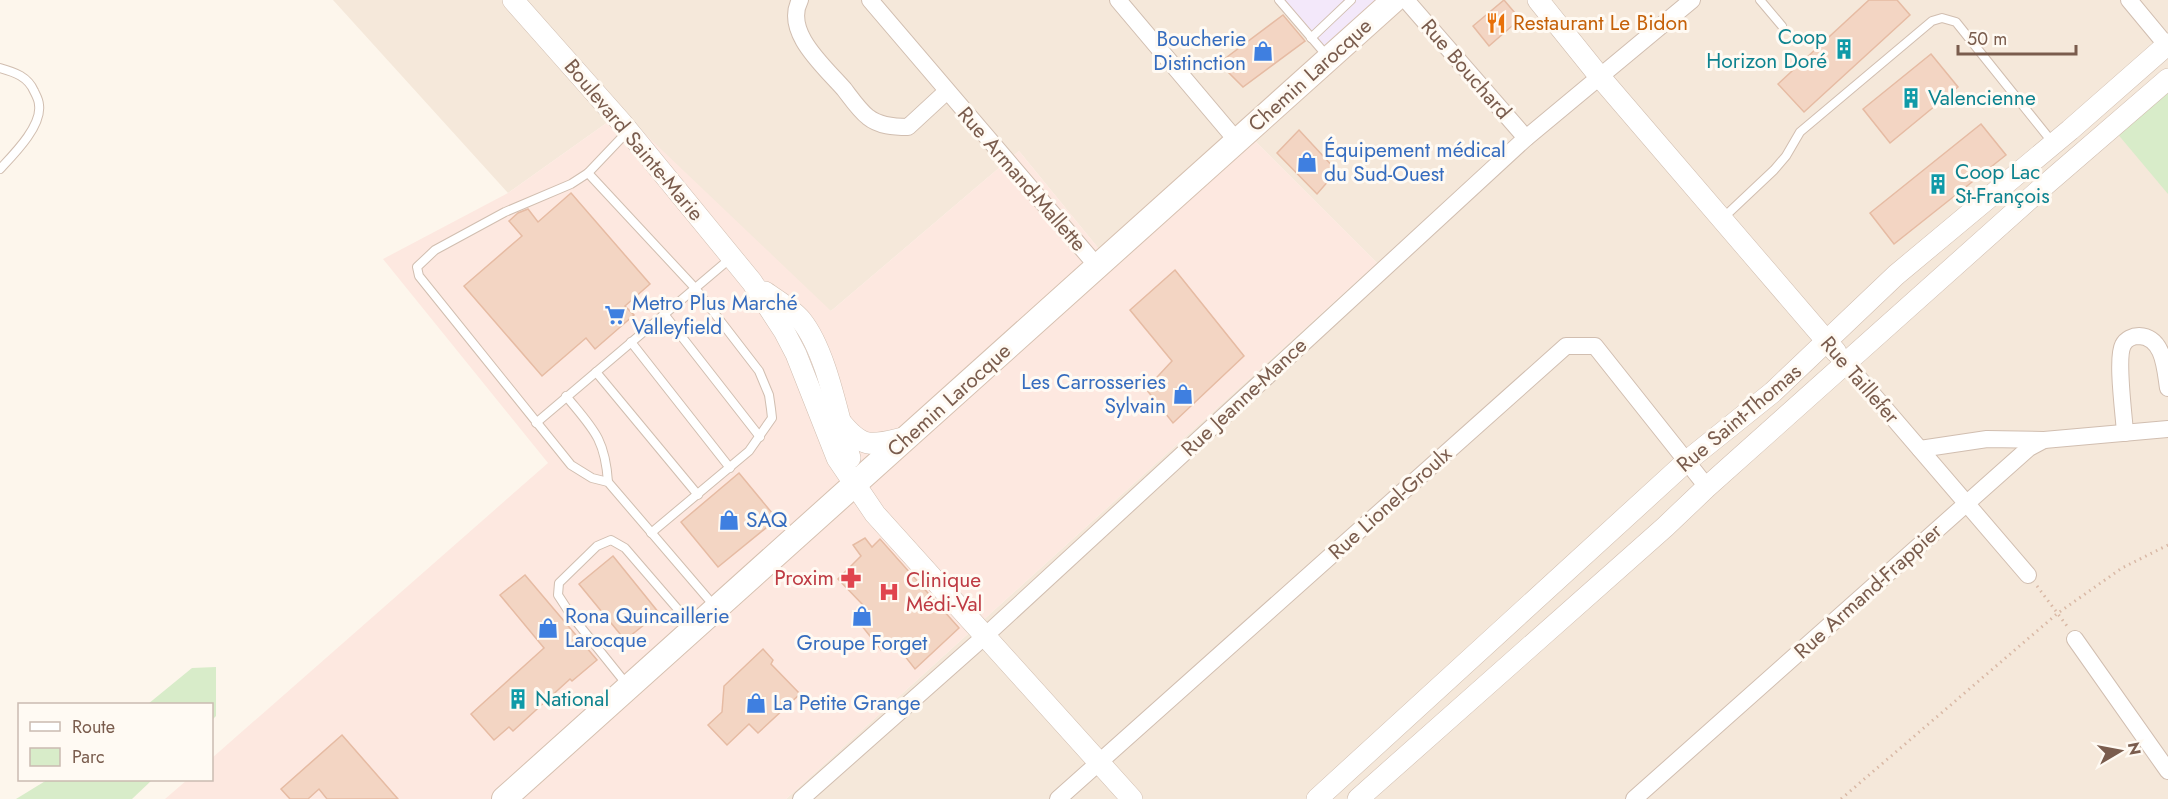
<svg xmlns="http://www.w3.org/2000/svg" width="2168" height="799" viewBox="0 0 2168 799" font-family="Jost,sans-serif">
<rect width="100%" height="100%" fill="#fdf6ec"/>
<path fill="#f5e8da" d="M333,0H1275L1323,56L1387,0H2168V799H786L1377,263L1241,127L1099,249L1019,151L831,311L774,293L622,112L508,193Z"/>
<path fill="#fde8e0" d="M622,112L831,311L1019,151L1099,249L1241,127L1377,263L786,799H165L187,780H212V758L548,463L383,259L508,193Z"/>
<path fill="#f3e8fa" d="M1275,0H1387L1323,57Z"/>
<g fill="#d8ecc9">
<path d="M2168,87V194L2116,132Z"/>
<path d="M216,667V716L212,720V704H148L192,668Z"/>
<path d="M47,780H152L132,799H16Z"/>
</g>
<g fill="#f3d5c3" stroke="#e6bba3" stroke-width="1.5">
<path d="M1504,0L1520,19L1489,46L1473,26Z"/>
<path d="M1869,0H1897L1910,15L1804,112L1778,84Z"/>
<path d="M1283,15L1305,41L1243,87L1219,63Z"/>
<path d="M1931,54L1958,87L1890,143L1863,109Z"/>
<path d="M1981,124L2006,155L1894,244L1870,213Z"/>
<path d="M1299,130L1337,171L1317,194L1277,153Z"/>
<path d="M571,193L650,284L625,306L634,315L595,349L586,338L542,376L464,286L522,236L509,221L518,213L528,209L538,222Z"/>
<path d="M1175,270L1244,356L1173,423L1146,389L1172,361L1130,310Z"/>
<path d="M739,473L777,519L718,567L681,522Z"/>
<path d="M865,538L872,547L880,539L959,628L915,669L893,641L881,650L854,616L863,605L838,579L861,556L853,545Z"/>
<path d="M613,556L659,613L625,640L579,584Z"/>
<path d="M525,575L597,660L572,681L570,679L513,731L509,727L494,740L471,714L544,648L500,595Z"/>
<path d="M763,649L773,660L771,664L800,694L758,733L749,724L727,745L708,725L722,712L724,686Z"/>
<path d="M342,735L398,799H327L319,789L308,799H290L281,789Z"/>
</g>
<g fill="none" stroke-linecap="round" stroke-linejoin="round">
<g stroke="#d1beb0" stroke-width="10">
<g id="service">
<path d="M1279,0L1328,57"/>
<path d="M1760,0L1782,26"/>
<path d="M1311,38L1351,0"/>
<path d="M0,68C15,72 28,77 34,91C36,95 39,100 39,105C42,126 14,154 0,169"/>
<path d="M628,131L588,173L571,184L505,212L435,250L417,267L419,276L571,465L592,478L608,482L716,608"/>
<path d="M588,173L695,288L759,371L769,395L771,409L772,418L749,451L651,533"/>
<path d="M1722,219L1774,170L1786,156L1800,132L1932,21L1942,18L1956,22L2053,143"/>
<path d="M664,314L760,437"/>
<path d="M631,342L730,468"/>
<path d="M596,372L698,495"/>
<path d="M566,396C593,429 605,438 608,482"/>
<path d="M536,423L732,257"/>
<path d="M628,686L571,615L558,595L559,583L597,546L611,540L625,548L694,628"/>
</g>
</g>
<g stroke="#d1beb0" stroke-width="18">
<g id="minor">
<path d="M800,0C783,32 825,67 844,89C851,98 859,110 868,117C879,126 894,127 908,127L947,91"/>
<path d="M870,0L1097,266"/>
<path d="M1118,0L1237,141"/>
<path d="M1406,0L1526,138"/>
<path d="M2129,0L2168,47"/>
<path d="M1846,363L2028,575"/>
<path d="M2125,433C2124,415 2116,358 2123,345C2126,339 2133,336 2139,336C2164,337 2165,369 2168,388"/>
<path d="M1920,449L1987,439L2044,440"/>
<path d="M2075,639L2168,771"/>
<path d="M801,799L985,636L1526,138L1692,0"/>
<path d="M1058,799L1566,346H1595L1707,487"/>
<path d="M1634,799L2029,448L2044,440L2168,429"/>
</g>
</g>
<g stroke="#d1beb0" stroke-width="22">
<g id="tertiary">
<path d="M513,0L621,122L752,282L784,331L796,354L837,458L875,514L1132,799"/>
<path d="M1538,0L1600,77L1836,352"/>
<path d="M765,292C776,300 792,309 801,320C827,352 838,418 850,458"/>
<path d="M840,421C864,451 873,445 907,437"/>
<path d="M1317,799L1687,461L1773,392L1896,275L2070,130L2168,44"/>
<path d="M1358,799L1665,527L1707,487L2044,186L2168,79"/>
</g>
</g>
<g stroke="#d6c0b0" stroke-width="26">
<path id="secondary" d="M504,799L1394,0"/>
</g>
<g stroke="#d9b8a5" stroke-width="3" stroke-dasharray="1.5 4.5" stroke-linecap="butt">
<path d="M2037,586L2067,626"/>
<path d="M1841,799L2058,613L2122,568L2168,545"/>
</g>
<use href="#service" stroke="#fff" stroke-width="8"/>
<use href="#minor" stroke="#fff" stroke-width="16"/>
<use href="#tertiary" stroke="#fff" stroke-width="21"/>
<use href="#secondary" stroke="#fff" stroke-width="24"/>
</g>
<defs>
<g id="restaurant-bare" transform="scale(1.62)"><path d="M-5-6h1v4h1v-4h1v4h1v-4h1v5L-1.5 .5V6h-2V.5L-5-1ZM5-6V6H3V1.5H1.5Q1.5-4 5-6Z" fill="#e8710a" stroke="#fffaf3" stroke-width="2.5" paint-order="stroke"/></g>
<g id="building-bare" transform="scale(1.62)"><path d="M-4-6H4V6H1V3H-1V6H-4ZM-2.5-4.3h1.7v1.8h-1.7ZM.8-4.3h1.7v1.8H.8ZM-2.5-1h1.7V.8h-1.7ZM.8-1h1.7V.8H.8Z" fill="#0f9aa8" stroke="#fffaf3" stroke-width="2.5" paint-order="stroke"/></g>
<g id="shop-bare" transform="scale(1.62)"><path d="M-5-2.5h2.3a2.7 3.5 0 0 1 5.4 0H5L5.5 6h-11ZM-1.5-2.5h3a1.5 2.3 0 0 0-3 0Z" fill="#3f7fe0" stroke="#fffaf3" stroke-width="2.5" paint-order="stroke"/></g>
<g id="supermarket-bare" transform="scale(1.62)"><path d="M-6-5.5h2.5l.6 2H6L4.5 2H-2.5L-4.4-4H-6ZM-1.5 3.2a1.3 1.3 0 1 0 .1 0ZM3 3.2a1.3 1.3 0 1 0 .1 0Z" fill="#3f7fe0" stroke="#fffaf3" stroke-width="2.5" paint-order="stroke"/></g>
<g id="pharmacy-bare" transform="scale(1.62)"><path d="M-2-6h4v4h4v4h-4v4h-4v-4h-4v-4h4Z" fill="#e0444e" stroke="#fffaf3" stroke-width="2.5" paint-order="stroke"/></g>
<g id="hospital-bare" transform="scale(1.62)"><path d="M-5-5h3v3.5h4V-5h3V5h-3V1.5h-4V5h-3Z" fill="#e0444e" stroke="#fffaf3" stroke-width="2.5" paint-order="stroke"/></g>
</defs>
<g fill-rule="evenodd">
<use href="#restaurant-bare" x="1496" y="23"/>
<use href="#building-bare" x="1844" y="49"/>
<use href="#shop-bare" x="1263" y="51"/>
<use href="#building-bare" x="1911" y="98"/>
<use href="#shop-bare" x="1307" y="162"/>
<use href="#building-bare" x="1938" y="184"/>
<use href="#supermarket-bare" x="615" y="315"/>
<use href="#shop-bare" x="1183" y="394"/>
<use href="#shop-bare" x="729" y="520"/>
<use href="#pharmacy-bare" x="851" y="578"/>
<use href="#hospital-bare" x="889" y="592"/>
<use href="#shop-bare" x="862" y="616"/>
<use href="#shop-bare" x="548" y="628"/>
<use href="#building-bare" x="518" y="699"/>
<use href="#shop-bare" x="756" y="703"/>
</g>
<g text-anchor="middle" stroke-width="6" stroke-linejoin="round" paint-order="stroke">
<g font-size="21" fill="#c56008" stroke="#fffaf3" text-anchor="start">
<text x="1513" y="30">Restaurant Le Bidon</text>
</g>
<g font-size="21" fill="#0d838f" stroke="#fffaf3" text-anchor="start">
<text x="1827" y="44" text-anchor="end">Coop<tspan x="1827" dy="24">Horizon Doré</tspan></text>
<text x="1928" y="105">Valencienne</text>
<text x="1955" y="179">Coop Lac<tspan x="1955" dy="24">St-François</tspan></text>
<text x="535" y="706">National</text>
</g>
<g font-size="21" fill="#366cbe" stroke="#fffaf3" text-anchor="start">
<text x="1246" y="46" text-anchor="end">Boucherie<tspan x="1246" dy="24">Distinction</tspan></text>
<text x="1324" y="157">Équipement médical<tspan x="1324" dy="24">du Sud-Ouest</tspan></text>
<text x="632" y="310">Metro Plus Marché<tspan x="632" dy="24">Valleyfield</tspan></text>
<text x="1166" y="389" text-anchor="end">Les Carrosseries<tspan x="1166" dy="24">Sylvain</tspan></text>
<text x="746" y="527">SAQ</text>
<text x="565" y="623">Rona Quincaillerie<tspan x="565" dy="24">Larocque</tspan></text>
<text x="862" y="650" text-anchor="middle">Groupe Forget</text>
<text x="773" y="710">La Petite Grange</text>
</g>
<g font-size="21" fill="#7a5c4d" stroke="#fffaf3">
<text transform="translate(1466 69) rotate(49)" y="7">Rue Bouchard</text>
<text transform="translate(1310 75) rotate(-42)" y="7">Chemin Larocque</text>
<text transform="translate(634 140) rotate(50)" y="7">Boulevard Sainte-Marie</text>
<text transform="translate(1022 179) rotate(49)" y="7">Rue Armand-Mallette</text>
<text transform="translate(1860 380) rotate(49)" y="7">Rue Taillefer</text>
<text transform="translate(1244 397) rotate(-43)" y="7">Rue Jeanne-Mance</text>
<text transform="translate(949 400) rotate(-42)" y="7">Chemin Larocque</text>
<text transform="translate(1739 418) rotate(-40)" y="7">Rue Saint-Thomas</text>
<text transform="translate(1390 503) rotate(-42)" y="7">Rue Lionel-Groulx</text>
<text transform="translate(1868 591) rotate(-42)" y="7">Rue Armand-Frappier</text>
</g>
<g font-size="21" fill="#be3a42" stroke="#fffaf3" text-anchor="end">
<text x="834" y="585">Proxim</text>
<text x="906" y="587" text-anchor="start">Clinique<tspan x="906" dy="24">Médi-Val</tspan></text>
</g>
</g>
<rect x="18" y="703" width="195" height="78" fill="#fffaf3" stroke="#cabbb1" stroke-width="1.5"/>
<rect x="30" y="722" width="30" height="9" fill="#ffffff" stroke="#cabbb1" stroke-width="1.5"/>
<text x="72" y="733" font-size="18" fill="#7a5c4d">Route</text>
<rect x="30" y="748" width="30" height="18" fill="#d8ecc9" stroke="#cabbb1" stroke-width="1.5"/>
<text x="72" y="763" font-size="18" fill="#7a5c4d">Parc</text>
<g transform="translate(2120 751) rotate(80)" stroke="#fffaf3" stroke-width="4.5" paint-order="stroke">
<path d="M0-4.5L10 22L0 15L-10 22Z" fill="#7a5c4d"/>
<text y="-9" font-size="16" font-weight="bold" text-anchor="middle" fill="#7a5c4d">N</text>
</g>
<path d="M1958 45v9h118v-9" fill="none" stroke="#7a5c4d" stroke-width="3"/>
<text x="1967" y="45" font-size="18" fill="#7a5c4d" stroke="#fffaf3" stroke-width="4.5" paint-order="stroke">50 m</text>
</svg>
